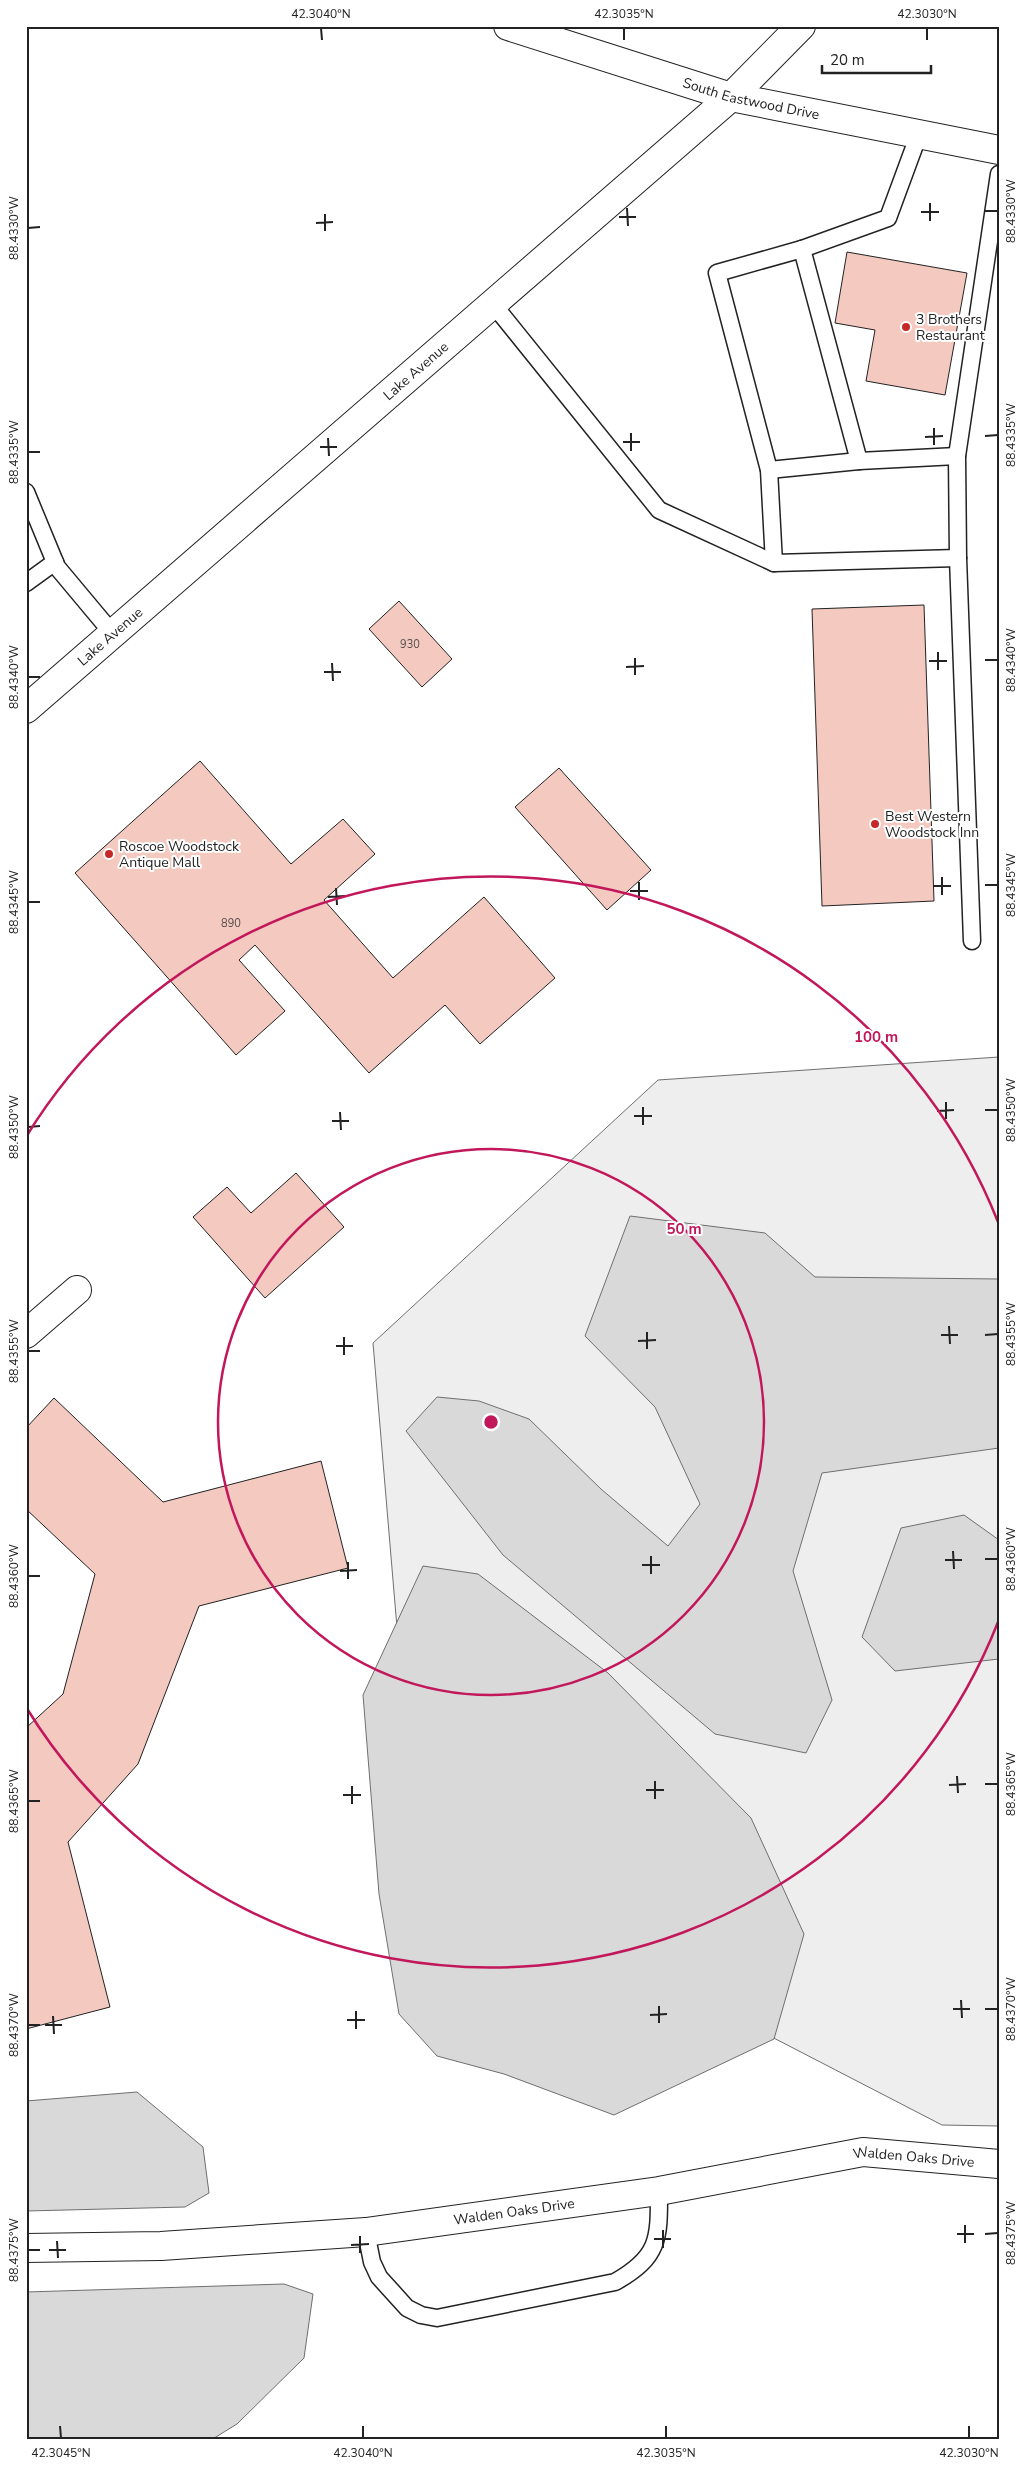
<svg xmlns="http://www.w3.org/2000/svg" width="1025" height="2466" viewBox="0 0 1025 2466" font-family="'Nunito Sans',sans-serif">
<rect width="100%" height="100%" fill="#fff"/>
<path fill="#eee" stroke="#6f6f6f" d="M999,1057V2126L942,2125L416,1853L373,1343L658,1080Z"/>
<g fill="#d9d9d9" stroke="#6f6f6f">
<path d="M630,1216L765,1233L815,1277L999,1279V1448L822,1473L793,1571L832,1700L806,1753L715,1734L503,1555L406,1431L437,1397L479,1401L529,1419L601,1489L668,1546L700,1504L655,1407L585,1336Z"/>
<path d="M964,1515L999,1540V1659L895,1671L862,1637L901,1528Z"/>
<path d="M423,1566L478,1574L608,1673L751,1818L804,1934L774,2039L614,2115L504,2074L437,2056L399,2014L379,1894L363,1695Z"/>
<path d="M137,2092L203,2147L209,2193L185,2207L26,2211V2101Z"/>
<path d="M284,2284L313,2294L304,2358L237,2424L211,2440H26V2292Z"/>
</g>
<g fill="#f3c9c0" stroke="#222">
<path d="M847,252L967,273L945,395L866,381L875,330L835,323Z"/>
<path d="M399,601L452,659L422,687L369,629Z"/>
<path d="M924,605L934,901L822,906L812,609Z"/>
<path d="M200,761L291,864L343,819L375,854L324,900L393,978L484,897L555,978L480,1044L445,1005L369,1073L255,945L239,960L285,1011L236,1055L75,873Z"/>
<path d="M559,768L651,870L607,910L515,807Z"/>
<path d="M296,1173L344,1227L265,1298L193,1217L227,1187L251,1213Z"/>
<path d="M54,1398L163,1502L321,1461L348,1568L199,1606L138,1764L68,1842L110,2007L26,2029V1728L63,1694L95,1574L26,1509V1428Z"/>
</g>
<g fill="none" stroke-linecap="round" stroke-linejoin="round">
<g stroke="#222" stroke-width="19">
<g id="service">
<path d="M802,249L859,461"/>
<path d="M493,304L659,510L774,563L958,558"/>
<path d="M769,470L859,461L957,456"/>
<path d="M26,492L57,567L113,634"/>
<path d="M774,563L769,470L717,273L802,249L888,218L919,134"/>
<path d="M26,583L55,562"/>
<path d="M972,941L958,558L957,456L999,174"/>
<path d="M366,2232L372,2262L379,2277L407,2308L421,2315L437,2318L615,2282C660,2257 659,2238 659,2191"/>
</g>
</g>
<g stroke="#222" stroke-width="30">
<g id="minor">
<path d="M26,1334L77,1290"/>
<path id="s1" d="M26,2248L161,2246L366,2232L659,2191L863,2152L999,2164"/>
</g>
</g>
<g stroke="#222" stroke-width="30">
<g id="tertiary">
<path id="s2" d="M26,709L731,97L801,26"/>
</g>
</g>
<g stroke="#222" stroke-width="30">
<g id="primary">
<path id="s3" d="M508,26L731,97L999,150"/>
</g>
</g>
<use href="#service" stroke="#fff" stroke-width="16"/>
<use href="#minor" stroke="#fff" stroke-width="28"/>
<use href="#tertiary" stroke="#fff" stroke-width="28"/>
<use href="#primary" stroke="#fff" stroke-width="28"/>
</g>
<path fill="none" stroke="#222" stroke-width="2" d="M321,28L322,40M624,28V40M927,28V40M930,203V221M627,208L628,226M985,211H998M921,212H939M325,214V231M619,217H636M316,223L333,222M28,228L40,227M934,428V445M631,433V451M985,436L998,435M925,437L943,436M328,438L329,456M623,442H640M320,447H337M28,452H40M938,652V670M635,658V675M985,660H998M929,661H947M332,663L333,681M626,667L644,666M324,672H341M28,677H40M942,877V895M639,882V900M985,885H998M933,886H951M336,888L337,905M630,891H648M328,897L345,896M28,902H40M946,1102V1119M643,1107V1125M985,1110H998M937,1111L954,1110M340,1112L341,1130M634,1116H652M332,1121H349M28,1127L40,1126M949,1326L950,1344M647,1332V1349M941,1335H958M985,1335L998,1334M344,1337V1355M638,1341L656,1340M336,1346H353M28,1351H40M953,1551L954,1569M651,1556V1574M985,1559H998M945,1560H962M348,1562V1579M642,1565H660M340,1571L357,1570M28,1576H40M957,1776L958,1793M655,1781V1799M985,1784H998M949,1785L966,1784M352,1786V1804M646,1790H664M343,1795H361M28,1801H40M961,2000L962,2018M659,2006V2023M953,2009H970M985,2009H998M356,2011V2029M650,2015L667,2014M53,2016L54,2034M347,2020H365M28,2025H40M45,2025H62M965,2225V2243M663,2230V2248M957,2234H974M985,2234L998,2233M360,2236V2253M654,2239H671M57,2241L58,2258M351,2245L369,2244M28,2250H40M49,2250H66M60,2426L61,2438M363,2426V2438M666,2426V2438M969,2426V2438"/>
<g fill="none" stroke="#c2185b" stroke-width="2.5">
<circle cx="491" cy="1422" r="273"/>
<path d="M998 1622A545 545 0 0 1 26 1707M26 1137A545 545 0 0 1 998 1222"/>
</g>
<g fill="#c62828" stroke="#fff" stroke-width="2">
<circle cx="906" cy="327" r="5"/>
<circle cx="875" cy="824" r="5"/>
<circle cx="109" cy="854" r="5"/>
</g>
<g text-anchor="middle" stroke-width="4" stroke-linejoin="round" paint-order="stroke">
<g font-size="11" fill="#564c4a">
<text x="410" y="648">930</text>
<text x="231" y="927">890</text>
</g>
<g font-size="14" fill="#222" stroke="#fff">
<text dy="5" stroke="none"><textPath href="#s3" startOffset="254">South Eastwood Drive</textPath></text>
<text dy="5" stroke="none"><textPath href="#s2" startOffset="516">Lake Avenue</textPath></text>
<text dy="5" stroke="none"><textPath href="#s2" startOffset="111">Lake Avenue</textPath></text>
<text dy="5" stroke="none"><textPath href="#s1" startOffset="895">Walden Oaks Drive</textPath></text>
<text dy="5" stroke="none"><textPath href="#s1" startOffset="490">Walden Oaks Drive</textPath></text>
</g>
<g font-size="14" fill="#222" stroke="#fff" text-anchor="start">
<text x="916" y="324">3 Brothers<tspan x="916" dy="16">Restaurant</tspan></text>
<text x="885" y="821">Best Western<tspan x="885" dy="16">Woodstock Inn</tspan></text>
<text x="119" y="851">Roscoe Woodstock<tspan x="119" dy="16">Antique Mall</tspan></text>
</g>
</g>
<circle cx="491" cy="1422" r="8" fill="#c2185b" stroke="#fff" stroke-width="2.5"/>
<g font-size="15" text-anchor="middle" font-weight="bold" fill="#c2185b" stroke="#fff" stroke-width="4" stroke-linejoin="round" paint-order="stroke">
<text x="876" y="1042">100 m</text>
<text x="684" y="1234">50 m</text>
</g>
<rect width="1025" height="2466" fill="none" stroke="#ffffff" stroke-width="55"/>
<path d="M822 65v8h109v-8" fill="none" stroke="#222222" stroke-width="2.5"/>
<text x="830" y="65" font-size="15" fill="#222222" stroke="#ffffff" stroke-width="4" paint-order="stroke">20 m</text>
<rect x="28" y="28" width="970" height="2410" fill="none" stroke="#222" stroke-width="2"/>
<g font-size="12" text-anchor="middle" fill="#222">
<text x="321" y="18">42.3040°N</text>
<text x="624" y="18">42.3035°N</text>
<text x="927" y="18">42.3030°N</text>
<text transform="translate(1011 211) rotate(-90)" y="4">88.4330°W</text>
<text transform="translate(14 228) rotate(-90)" y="4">88.4330°W</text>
<text transform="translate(1011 435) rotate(-90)" y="4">88.4335°W</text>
<text transform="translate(14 452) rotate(-90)" y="4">88.4335°W</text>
<text transform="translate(1011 660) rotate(-90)" y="4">88.4340°W</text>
<text transform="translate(14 677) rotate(-90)" y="4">88.4340°W</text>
<text transform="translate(1011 885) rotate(-90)" y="4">88.4345°W</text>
<text transform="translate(14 902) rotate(-90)" y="4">88.4345°W</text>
<text transform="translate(1011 1110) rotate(-90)" y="4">88.4350°W</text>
<text transform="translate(14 1127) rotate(-90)" y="4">88.4350°W</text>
<text transform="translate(1011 1334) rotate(-90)" y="4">88.4355°W</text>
<text transform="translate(14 1351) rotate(-90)" y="4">88.4355°W</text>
<text transform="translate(1011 1559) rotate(-90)" y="4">88.4360°W</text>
<text transform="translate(14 1576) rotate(-90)" y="4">88.4360°W</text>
<text transform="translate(1011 1784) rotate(-90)" y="4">88.4365°W</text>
<text transform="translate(14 1801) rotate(-90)" y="4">88.4365°W</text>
<text transform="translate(1011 2009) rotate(-90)" y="4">88.4370°W</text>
<text transform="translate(14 2025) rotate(-90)" y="4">88.4370°W</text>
<text transform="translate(1011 2233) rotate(-90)" y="4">88.4375°W</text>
<text transform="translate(14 2250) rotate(-90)" y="4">88.4375°W</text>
<text x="61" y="2457">42.3045°N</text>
<text x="363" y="2457">42.3040°N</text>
<text x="666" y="2457">42.3035°N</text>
<text x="969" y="2457">42.3030°N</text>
</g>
</svg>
